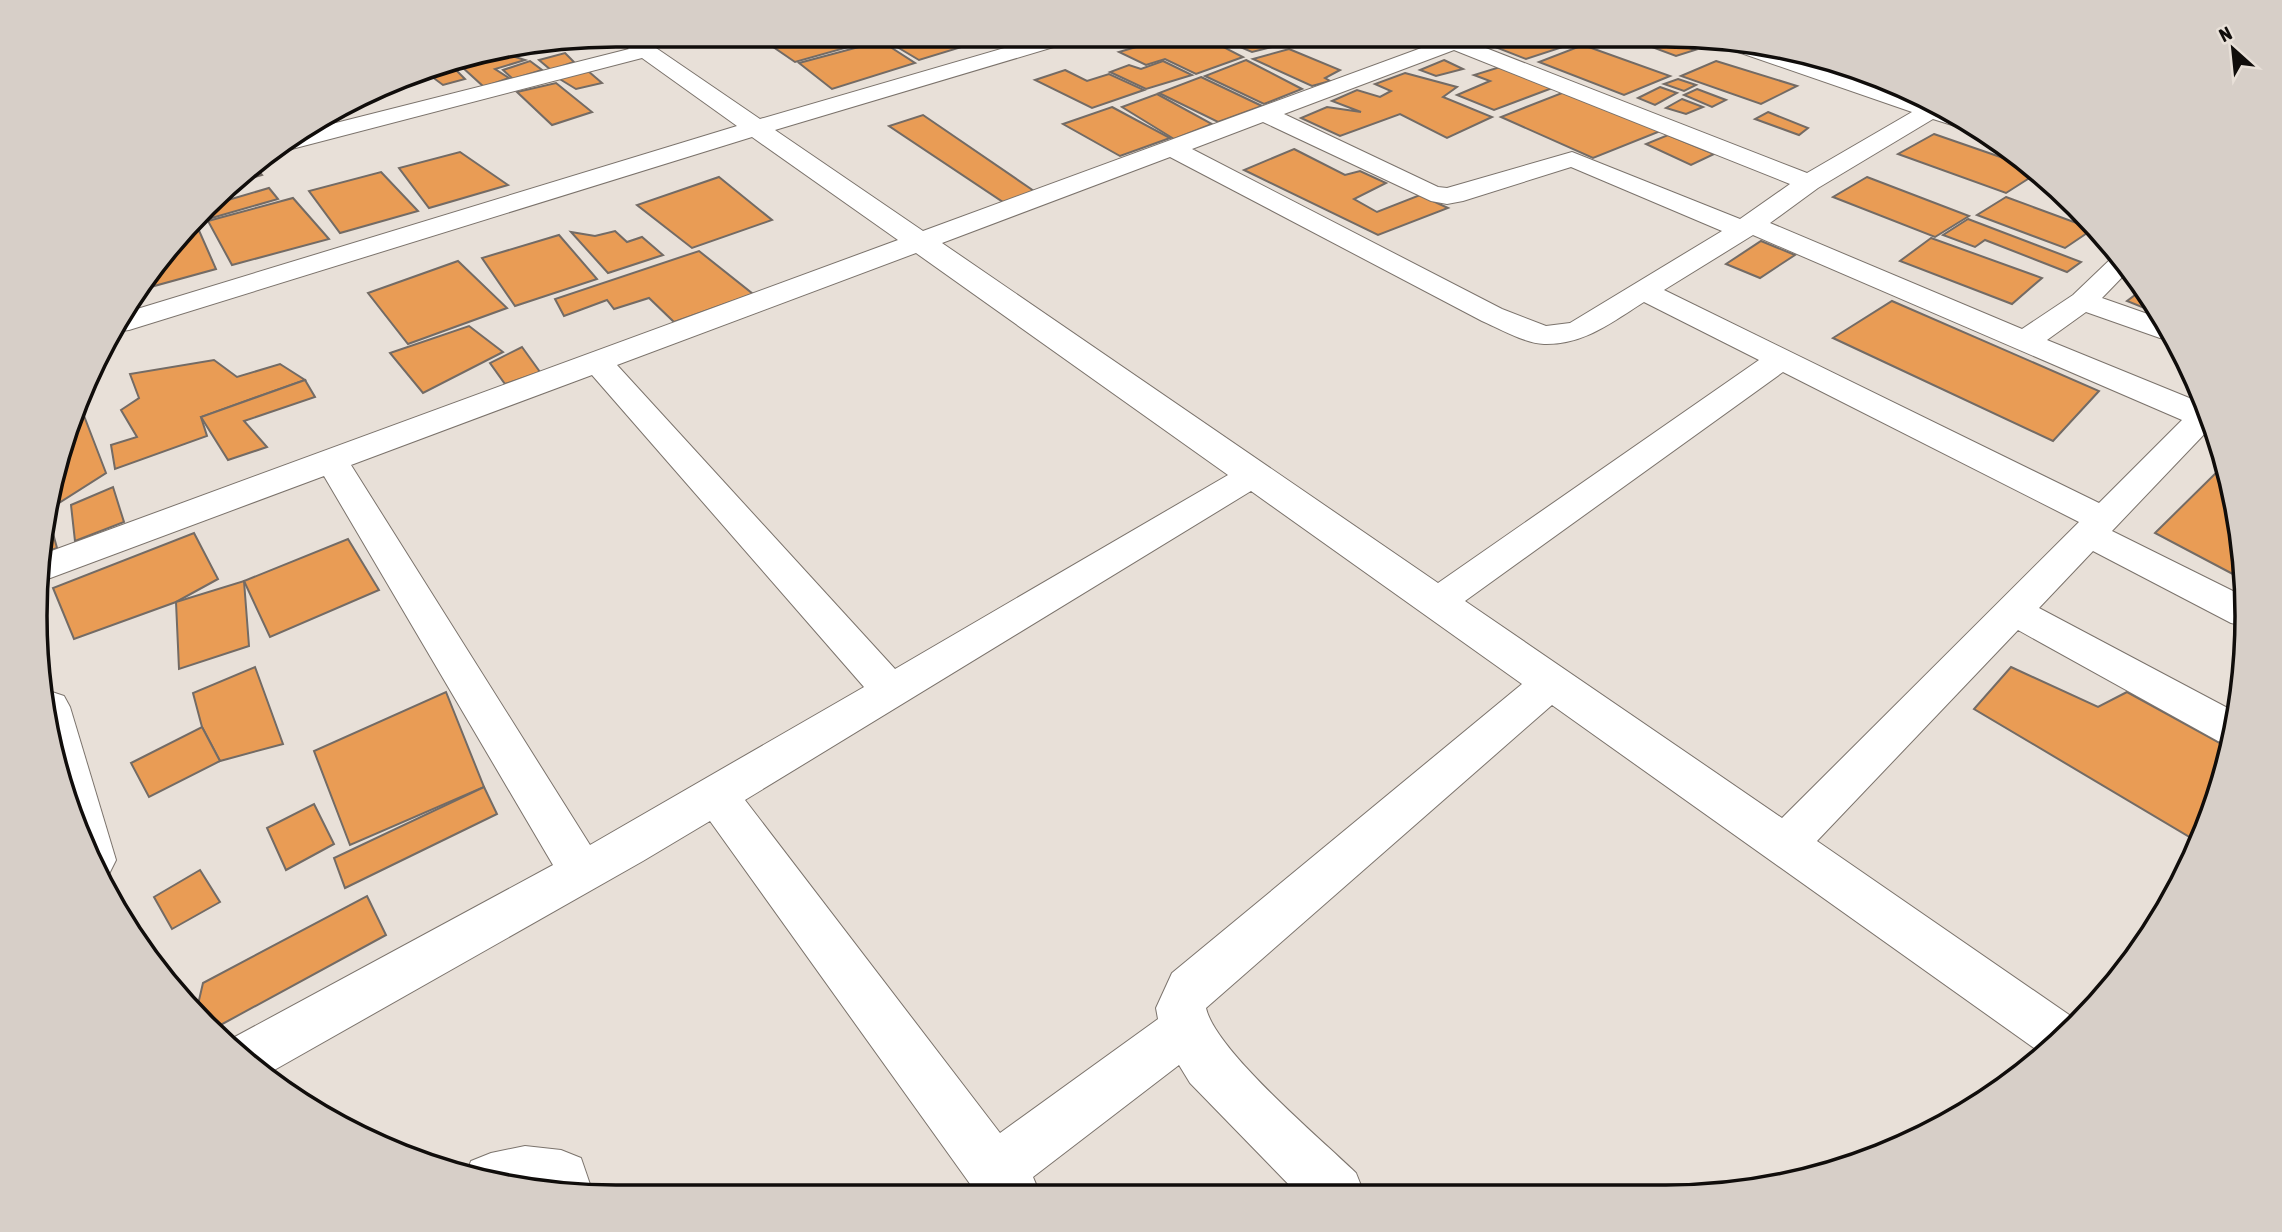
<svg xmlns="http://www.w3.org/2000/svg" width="2282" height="1232" viewBox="0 0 2282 1232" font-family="'Asap Condensed',sans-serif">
<rect width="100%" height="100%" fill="#e8e0d8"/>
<g fill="#e99c55" stroke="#736b65" stroke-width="2">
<path d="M789,35H870L877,39L795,62L766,42Z"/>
<path d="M877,35H986L991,38L919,60Z"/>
<path d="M1190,36H1290L1300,40L1252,52L1226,41L1222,43L1209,37L1200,41Z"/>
<path d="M1502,36H1557L1575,43L1526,59L1485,43Z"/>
<path d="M1573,36H1632L1605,47Z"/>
<path d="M1170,37L1191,46L1208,39L1243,57L1196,74L1165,59L1146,65L1119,52Z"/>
<path d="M881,41L915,63L832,89L799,63Z"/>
<path d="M1669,41L1695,50L1676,56L1652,47Z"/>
<path d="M1583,45L1670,76L1624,95L1539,62Z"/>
<path d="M530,49L462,64L460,61Z"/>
<path d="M1289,49L1340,70L1325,78L1330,81L1312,86L1253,59Z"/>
<path d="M565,53L574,62L551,70L539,60Z"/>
<path d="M509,55L525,60L495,69L509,78L484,87L462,67Z"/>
<path d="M1246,60L1302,89L1264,104L1205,76Z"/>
<path d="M1444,60L1463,69L1436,76L1420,70Z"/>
<path d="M530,61L542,70L513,79L503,70Z"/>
<path d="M1163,61L1192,75L1146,89L1110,72L1129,65L1141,69Z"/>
<path d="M1716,61L1797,86L1761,104L1681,76Z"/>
<path d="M448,63L457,68L397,83L429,66Z"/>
<path d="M1500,67L1555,87L1494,110L1457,95L1490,81L1474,75Z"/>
<path d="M456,70L465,79L443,85L431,76Z"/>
<path d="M1065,70L1087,81L1109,74L1144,90L1092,108L1035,80Z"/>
<path d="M588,71L602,83L576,89L558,78Z"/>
<path d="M1405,73L1457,87L1443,97L1492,117L1447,138L1400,114L1340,136L1301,118L1327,107L1361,112L1332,101L1357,90L1380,97L1391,91L1375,84Z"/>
<path d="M1201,77L1262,106L1218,122L1159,93Z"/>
<path d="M1678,79L1696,85L1684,91L1664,84Z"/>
<path d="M556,83L592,112L552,125L517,92Z"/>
<path d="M1660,87L1677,93L1655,105L1638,98Z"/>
<path d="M1697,89L1726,100L1712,107L1684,95Z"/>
<path d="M1567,91L1663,130L1593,158L1501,117Z"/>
<path d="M1157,94L1212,124L1174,139L1122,107Z"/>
<path d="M1682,99L1703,107L1686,114L1666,108Z"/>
<path d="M1112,107L1170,138L1120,156L1063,124Z"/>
<path d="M1768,112L1808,128L1799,135L1755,119Z"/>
<path d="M923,115L1034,191L1006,204L889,126Z"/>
<path d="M1934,134L2035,169L2039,172L2006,193L1898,154Z"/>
<path d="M1668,135L1714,154L1691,165L1646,144Z"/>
<path d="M1294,149L1345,175L1360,171L1386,183L1354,199L1377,212L1420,195L1448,208L1378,235L1244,170Z"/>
<path d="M460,152L508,185L429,208L399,168Z"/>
<path d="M253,165L262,175L237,182Z"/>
<path d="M381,172L418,211L340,233L309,191Z"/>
<path d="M719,177L772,220L692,248L637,205Z"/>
<path d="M1867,177L1969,216L1935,237L1833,197Z"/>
<path d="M269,188L278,199L208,219L206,215L218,203Z"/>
<path d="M2006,197L2093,229L2065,248L1977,215Z"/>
<path d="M293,198L329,239L232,265L208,221Z"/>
<path d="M1968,219L2081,262L2067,272L1985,240L1975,247L1943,235Z"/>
<path d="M197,226L216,269L136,291L196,226Z"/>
<path d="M615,231L627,242L642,237L663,255L608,273L571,232L595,236Z"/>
<path d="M559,235L597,279L515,306L482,258Z"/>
<path d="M1931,238L2042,278L2012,304L1900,261Z"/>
<path d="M1761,241L1795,255L1760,278L1726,264Z"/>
<path d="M699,251L753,294L674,322L649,298L614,309L607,300L564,316L555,299Z"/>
<path d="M458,261L507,308L408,344L368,293Z"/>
<path d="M2143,289L2159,314L2127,301Z"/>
<path d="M1892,301L2099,391L2053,441L1833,338Z"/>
<path d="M469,326L503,352L423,393L390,353Z"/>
<path d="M522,347L540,372L505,384L490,363Z"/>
<path d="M214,360L237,377L280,364L305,380L201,417L207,436L115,469L111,445L137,437L121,410L139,398L130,374Z"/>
<path d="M305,380L315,397L244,421L267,447L228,460L201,417Z"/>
<path d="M81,408L106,473L51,508L55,466Z"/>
<path d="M2226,463L2246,578V581L2155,533Z"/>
<path d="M113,487L124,522L75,541L71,505Z"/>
<path d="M49,519L57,548L46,552Z"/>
<path d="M194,533L218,579L176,602L74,639L53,588Z"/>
<path d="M348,539L379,590L270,637L244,581Z"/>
<path d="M244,581L249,646L179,669L176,602Z"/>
<path d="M255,667L283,744L220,761L202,727L193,693Z"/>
<path d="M2011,667L2098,707L2127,692L2229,748L2216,802L2198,842L1974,709Z"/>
<path d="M446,692L484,787L350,845L314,751Z"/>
<path d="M202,727L220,761L149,797L131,763Z"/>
<path d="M484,787L497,814L345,888L334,858Z"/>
<path d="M314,804L334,844L286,870L267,828Z"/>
<path d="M200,870L220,902L172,929L154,897Z"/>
<path d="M367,896L386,935L215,1028L196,1013L203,983Z"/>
</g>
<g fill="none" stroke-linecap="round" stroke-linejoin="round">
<g stroke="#7b736c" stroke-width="2">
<g id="street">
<path d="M616,35H637L760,119L1049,35L1080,36L1077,40L775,130L923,231L1454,36H1483L1473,43L1807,173L1912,112L1709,42L1706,37L1759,45L1956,113L1979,129L1971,131L1933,119L1818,188L1770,223L2022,329L2073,295L2118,252L2131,268L2102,298L2162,319L2175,340L2160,338L2086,312L2047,340L2204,404L2212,426L2112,531L2245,597L2244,626L2231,623L2093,551L2039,608L2237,713L2230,745L2218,741L2018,630L1817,841L2078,1021L2041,1053L1552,705L1206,1008C1215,1050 1321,1139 1356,1173L1364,1193H1297L1190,1083L1179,1065L1033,1177L1040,1194L978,1195L710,821L643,861L269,1073L230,1041L231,1039L553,865L324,476L45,580L46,553L898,240L752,137L129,330L115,332L124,313L737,126L642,58L284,151L275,148L308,130L629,49L613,36ZM1454,50L1790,184L1740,219L1572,152L1447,188L1438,187L1284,114ZM1263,122L1431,201L1447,204L1463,201L1571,167L1722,231L1570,323L1546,326L1502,309L1192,149ZM1170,157L1482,321C1500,329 1524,343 1544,344C1584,345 1612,322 1644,302L1759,360L1438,583L942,243ZM1753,235L2182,420L2099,503L1664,290ZM916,253L1228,475L895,669L617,365ZM1783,372L2079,522L1782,818L1465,601ZM592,375L864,687L590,845L351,465ZM1251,491L1522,684L1172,973L1156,1008L1158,1019L1000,1133L745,800Z"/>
<path d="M49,691L64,696L70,707L116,860L109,874L103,876L79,839L45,693Z"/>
<path d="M525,1146L561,1150L581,1158L594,1196H578L465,1177L471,1161L491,1153Z"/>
</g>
</g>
<use href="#street" fill="#fff" fill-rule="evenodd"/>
</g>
<path d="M0 0H2282V1232H0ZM616 47H1666A569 569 0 0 1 2235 616V616A569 569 0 0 1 1666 1185H616A569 569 0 0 1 47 616V616A569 569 0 0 1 616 47Z" fill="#d7cfc8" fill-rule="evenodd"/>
<path fill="none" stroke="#100d0b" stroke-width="3.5" d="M616 47H1666A569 569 0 0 1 2235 616V616A569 569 0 0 1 1666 1185H616A569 569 0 0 1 47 616V616A569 569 0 0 1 616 47Z"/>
<g transform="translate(2233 49) rotate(333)" stroke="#e8e0d8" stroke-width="5" paint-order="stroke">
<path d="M0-5L12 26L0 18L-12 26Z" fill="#100d0b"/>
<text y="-10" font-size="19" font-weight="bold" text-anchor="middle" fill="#100d0b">N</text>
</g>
</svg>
